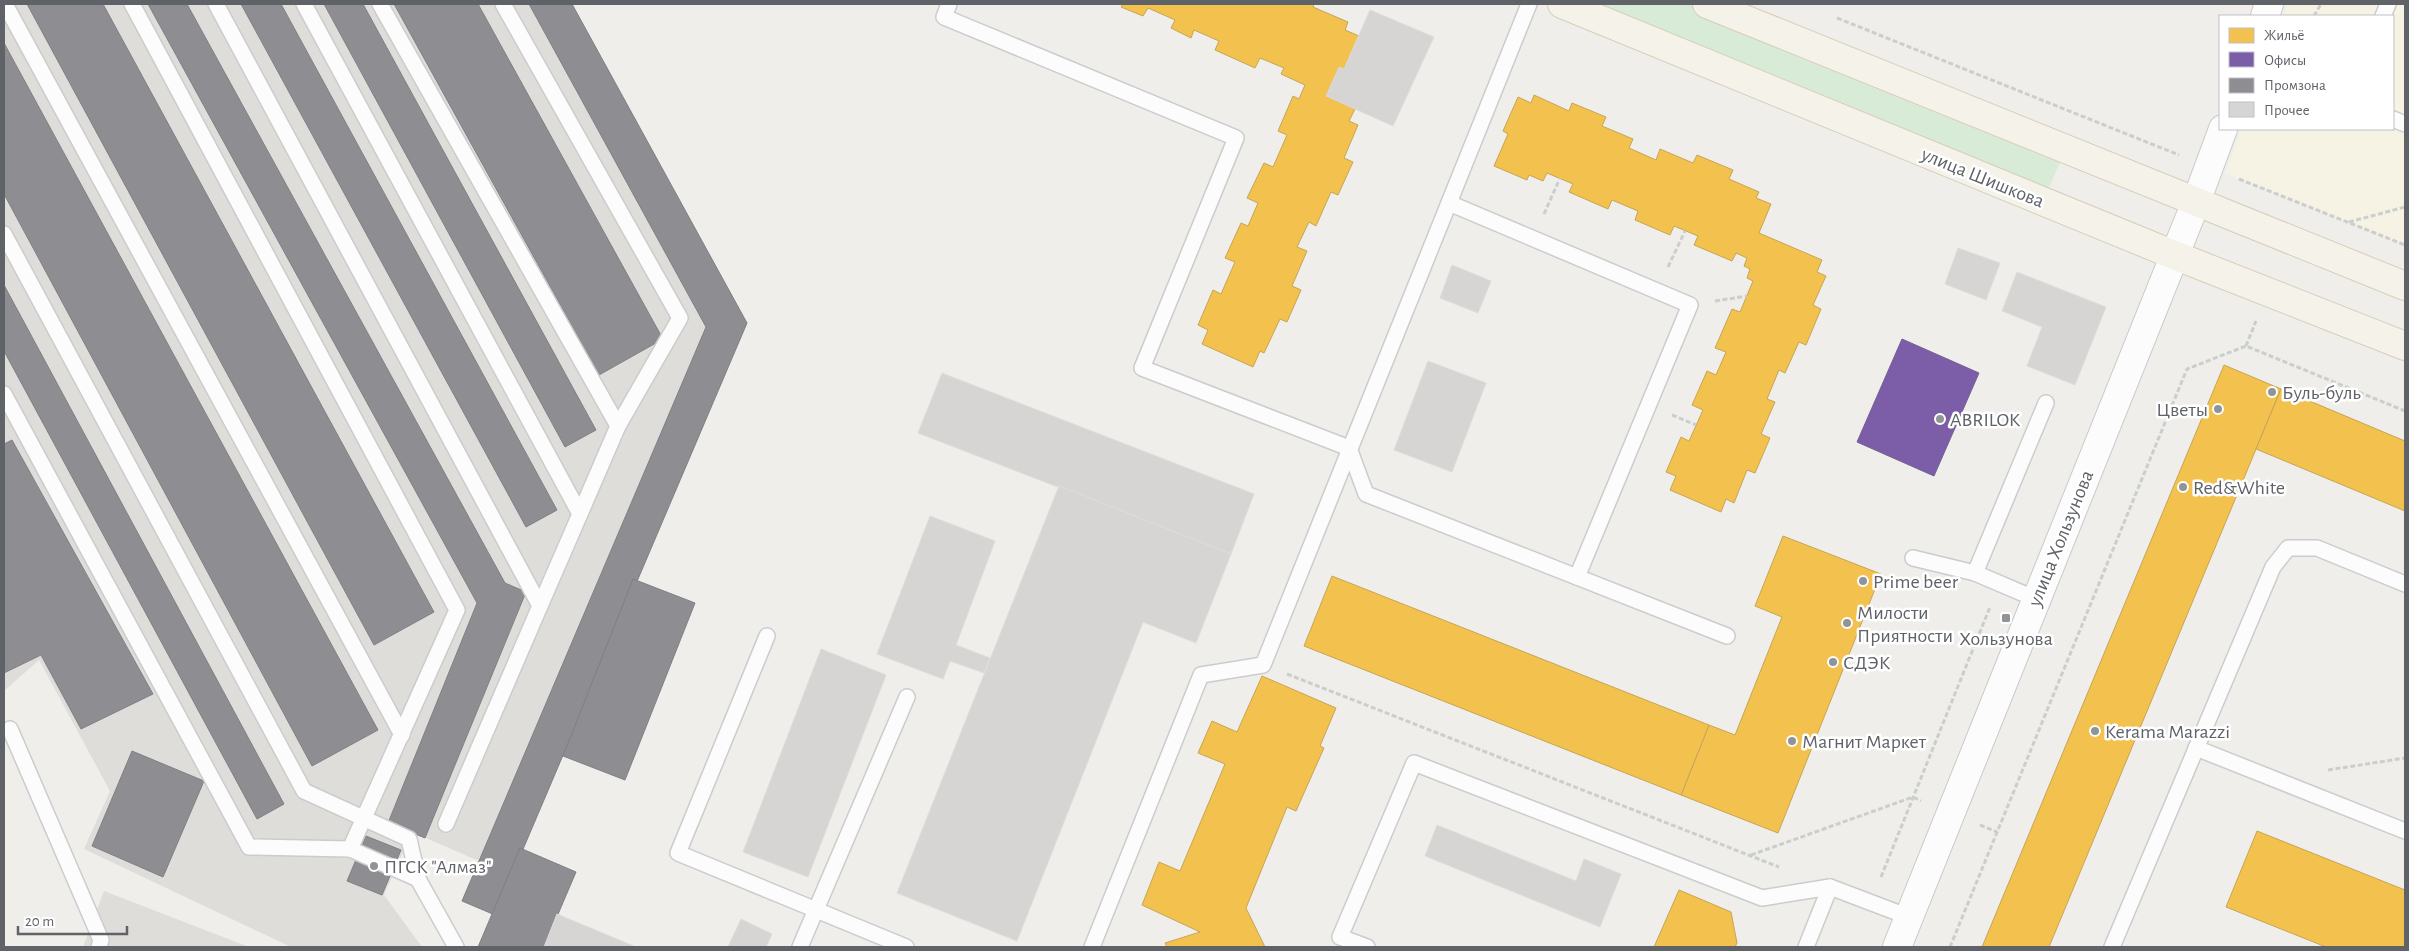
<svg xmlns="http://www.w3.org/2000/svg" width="2409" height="951" viewBox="0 0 2409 951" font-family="'Alegreya Sans',sans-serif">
<rect width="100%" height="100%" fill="#efeeea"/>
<path fill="#f7f3e4" d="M2288,4H2405V245L2225,173L2242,129H2393V16H2283Z"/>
<g fill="#dfddda">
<path d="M4,4H572L747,323L495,915L462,901L479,861L412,832L384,895L422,947H291L84,849L110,791L39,660L4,691Z"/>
<path d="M104,891L249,947H83Z"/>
</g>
<path fill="#d8ebd6" d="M1562,4H1707L2066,149L2043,201Z"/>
<g fill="#f2c14e" stroke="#c6a556">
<path d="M1123,4H1314L1313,7L1348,22L1345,30L1359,36L1344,69L1339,67L1326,96L1355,109L1349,121L1358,125L1344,158L1353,162L1338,195L1331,192L1316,226L1309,222L1297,247L1307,251L1292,286L1301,290L1287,322L1280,319L1264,353L1260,351L1253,367L1202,344L1208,330L1198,325L1213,290L1221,294L1235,262L1225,258L1241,223L1248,226L1258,203L1247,198L1264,163L1273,167L1287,135L1278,131L1293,96L1299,99L1305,85L1281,74L1284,68L1260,58L1255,68L1215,50L1219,41L1194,30L1191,38L1171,28L1175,20L1148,8L1143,16L1121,7Z"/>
<path d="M1534,95L1569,111L1572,103L1606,117L1602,126L1633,139L1629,148L1656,160L1660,149L1693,163L1697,155L1733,170L1729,179L1759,192L1756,198L1771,204L1759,233L1822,260L1817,272L1826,276L1813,305L1821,309L1806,345L1799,342L1785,373L1779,370L1767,399L1775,402L1761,434L1770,438L1755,473L1747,470L1734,503L1726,499L1721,512L1670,490L1676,476L1666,472L1681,437L1689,441L1703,410L1692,405L1707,371L1716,375L1726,352L1715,348L1732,309L1740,312L1753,281L1747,278L1750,269L1744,266L1747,258L1736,253L1732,261L1694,245L1698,236L1674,226L1670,235L1635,220L1638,211L1612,200L1608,209L1569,192L1573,184L1547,173L1543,181L1529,175L1527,180L1494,166L1508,134L1503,131L1518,97L1531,103Z"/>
<path d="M2224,365L2281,389L2049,947H1982Z"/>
<path d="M2281,389L2405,441V511L2256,449Z"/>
<path d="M1783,536L1881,574L1778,833L1681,795L1709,725L1735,735L1782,617L1755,606Z"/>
<path d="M1332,576L1709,725L1681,795L1304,646Z"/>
<path d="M1262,676L1336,708L1320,746L1324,748L1296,811L1287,807L1246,908L1265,947H1167L1165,943L1200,932L1142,905L1159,862L1180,871L1225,764L1198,753L1212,721L1237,732Z"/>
<path d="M2257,831L2405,890V947H2326L2226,907Z"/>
<path d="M1679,890L1731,912L1737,943L1735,947H1654Z"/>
</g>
<path fill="#7b5ea7" stroke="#736094" d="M1902,339L1979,373L1934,476L1857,442Z"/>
<g fill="#8d8d92" stroke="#7f8085">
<path d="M27,4H103L434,612L374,645Z"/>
<path d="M148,4H187L505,583L526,592L425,838L388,823L477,603Z"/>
<path d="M241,4H281L557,510L526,527Z"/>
<path d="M324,4H363L596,430L565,447Z"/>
<path d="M394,4H478L663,339L599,375Z"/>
<path d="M529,4H572L747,323L495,915L462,901L706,327Z"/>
<path d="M4,43L378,730L312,766L4,194Z"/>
<path d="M4,285L284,804L257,819L4,351Z"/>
<path d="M12,440L153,694L81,729L41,655L4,673V444Z"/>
<path d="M633,579L695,603L625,780L563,756Z"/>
<path d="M132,751L204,781L163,877L92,846Z"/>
<path d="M366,836L401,850L382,895L347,881Z"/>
<path d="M520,848L576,872L544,947H478Z"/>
</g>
<g fill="#d6d5d3" stroke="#deddd9">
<path d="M1370,10L1434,37L1393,126L1326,96L1339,67L1344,69Z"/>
<path d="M1958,248L2000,263L1986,300L1945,284Z"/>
<path d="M1452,265L1491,281L1478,313L1440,298Z"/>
<path d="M2017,272L2106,307L2075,385L2027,366L2042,327L2002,311Z"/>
<path d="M1428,361L1486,383L1452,472L1394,450Z"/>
<path d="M942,373L1254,494L1231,554L918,433Z"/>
<path d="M1059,486L1231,554L1196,643L1143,622L1017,941L897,893Z"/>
<path d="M930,516L995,541L956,645L990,658L984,673L950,661L943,679L877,654Z"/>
<path d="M821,649L886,675L808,877L743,852Z"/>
<path d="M1437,825L1576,881L1584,859L1621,874L1600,927L1425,856Z"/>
<path d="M557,914L636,947H544Z"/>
<path d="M741,919L772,934L766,947H728Z"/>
</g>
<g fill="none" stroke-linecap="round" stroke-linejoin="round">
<g stroke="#cbcccc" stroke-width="18">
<g id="lane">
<path d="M5,4L402,735"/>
<path d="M216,4L540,606L446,824"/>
<path d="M304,4L580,514L540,606"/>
<path d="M380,4L618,426L580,514"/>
<path d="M503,4L680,318L618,426"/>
<path d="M949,4L944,17L1236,138L1142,368L1349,448L1366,494L1727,636"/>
<path d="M2383,16L2388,4"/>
<path d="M2393,119L2405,124"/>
<path d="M1449,203L1690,305L1577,577"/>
<path d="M4,234L304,791L409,839L418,879L456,947"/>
<path d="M4,394L249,847L350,849L457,610L132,4"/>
<path d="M1913,558L1975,573L2036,599"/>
<path d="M1975,573L2046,403"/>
<path d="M767,636L678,853L906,947"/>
<path d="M10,729L101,940L99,947"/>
<path d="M2196,748L2405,831"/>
<path d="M350,849L418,879"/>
<path d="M800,947L907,697"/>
<path d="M1092,947L1201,675L1263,665L1529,4"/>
<path d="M1367,947L1340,937L1414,763L1762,898L1830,887"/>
<path d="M1806,947L1830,887L1909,917"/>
<path d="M2112,947L2273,567L2288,548H2317L2405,584"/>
</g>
</g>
<g stroke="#cbcccc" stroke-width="30">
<g id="street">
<path d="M2265,16L2269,4"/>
<path d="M2196,202L2223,129"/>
</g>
</g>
<g stroke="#cacacb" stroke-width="30">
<path id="secondary" d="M1897,947L2196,202"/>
</g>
<g stroke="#d7ceb8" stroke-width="30">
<g id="primary">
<path d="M1562,4L2174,255L2405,346"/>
<path d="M1707,4L2405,286"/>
</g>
</g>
<g stroke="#cacfcc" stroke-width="3" stroke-dasharray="5 2.5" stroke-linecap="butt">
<path d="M2314,16L2321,4"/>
<path d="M1837,18L2179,155"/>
<path d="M2239,179L2405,245"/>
<path d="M1544,214L1560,178"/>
<path d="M2349,222L2405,207"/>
<path d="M1668,267L1685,231"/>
<path d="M1715,301L1747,296"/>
<path d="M2246,346L2256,321"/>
<path d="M1672,415L1696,425"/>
<path d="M1287,674L1779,867"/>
<path d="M2328,770L2405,758"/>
<path d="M1980,825L1997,832"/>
<path d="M1751,855L1913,797L1921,801"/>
<path d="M1881,877L1990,607"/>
<path d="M1950,947L2187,369L2246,346L2405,411"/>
</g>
<use href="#lane" stroke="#fdfcfc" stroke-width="15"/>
<use href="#street" stroke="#fdfcfc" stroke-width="28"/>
<use href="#secondary" stroke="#fdfcfc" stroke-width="28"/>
<use href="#primary" stroke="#f4f2e9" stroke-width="28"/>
</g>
<g fill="#919496" stroke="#fff" stroke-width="2">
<circle cx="2272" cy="392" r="5"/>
<circle cx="2218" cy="409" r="5"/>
<circle cx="1940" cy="419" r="5"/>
<circle cx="2183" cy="487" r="5"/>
<circle cx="1863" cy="581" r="5"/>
<rect x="2001" y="613" width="10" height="10" rx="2.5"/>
<circle cx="1847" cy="623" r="5"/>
<circle cx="1833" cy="662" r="5"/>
<circle cx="2095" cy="731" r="5"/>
<circle cx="1792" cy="741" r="5"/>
<circle cx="374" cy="866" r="5"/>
</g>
<g text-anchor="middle" stroke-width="5" stroke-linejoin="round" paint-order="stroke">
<g font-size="20" fill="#5f6368" stroke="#fff">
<text transform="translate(1983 177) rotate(22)" y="7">улица Шишкова</text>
<text transform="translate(2060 538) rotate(-68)" y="7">улица Хользунова</text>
</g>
<g font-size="20" fill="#5f6368" stroke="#fff" text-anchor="start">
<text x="2282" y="399">Буль-буль</text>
<text x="2208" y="416" text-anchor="end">Цветы</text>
<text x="1950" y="426">ABRILOK</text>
<text x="2193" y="494">Red&amp;White</text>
<text x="1873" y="588">Prime beer</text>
<text x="1857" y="619">Милости<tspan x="1857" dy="23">Приятности</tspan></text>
<text x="2006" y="645" text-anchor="middle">Хользунова</text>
<text x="1843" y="669">СДЭК</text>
<text x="2105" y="738">Kerama Marazzi</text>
<text x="1802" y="748">Магнит Маркет</text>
<text x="384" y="873">ПГСК "Алмаз"</text>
</g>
</g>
<rect width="2409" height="951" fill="none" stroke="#5f6368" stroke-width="10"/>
<rect x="2219" y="15" width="175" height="115" fill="#ffffff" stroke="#bfc1c3"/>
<rect x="2229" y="28" width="25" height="15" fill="#f2c14e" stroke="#bfc1c3"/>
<text x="2264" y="40" font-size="15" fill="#5f6368">Жильё</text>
<rect x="2229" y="52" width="25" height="15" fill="#7b5ea7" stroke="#bfc1c3"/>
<text x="2264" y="65" font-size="15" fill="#5f6368">Офисы</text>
<rect x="2229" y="78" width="25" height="15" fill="#8d8d92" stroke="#bfc1c3"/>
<text x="2264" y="90" font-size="15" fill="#5f6368">Промзона</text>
<rect x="2229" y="102" width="25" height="15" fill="#d6d5d3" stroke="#bfc1c3"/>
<text x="2264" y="115" font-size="15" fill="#5f6368">Прочее</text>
<path d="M18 926v8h109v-8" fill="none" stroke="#5f6368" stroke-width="2.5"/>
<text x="25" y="926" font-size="15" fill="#5f6368" stroke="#ffffff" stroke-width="4" paint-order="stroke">20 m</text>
</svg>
